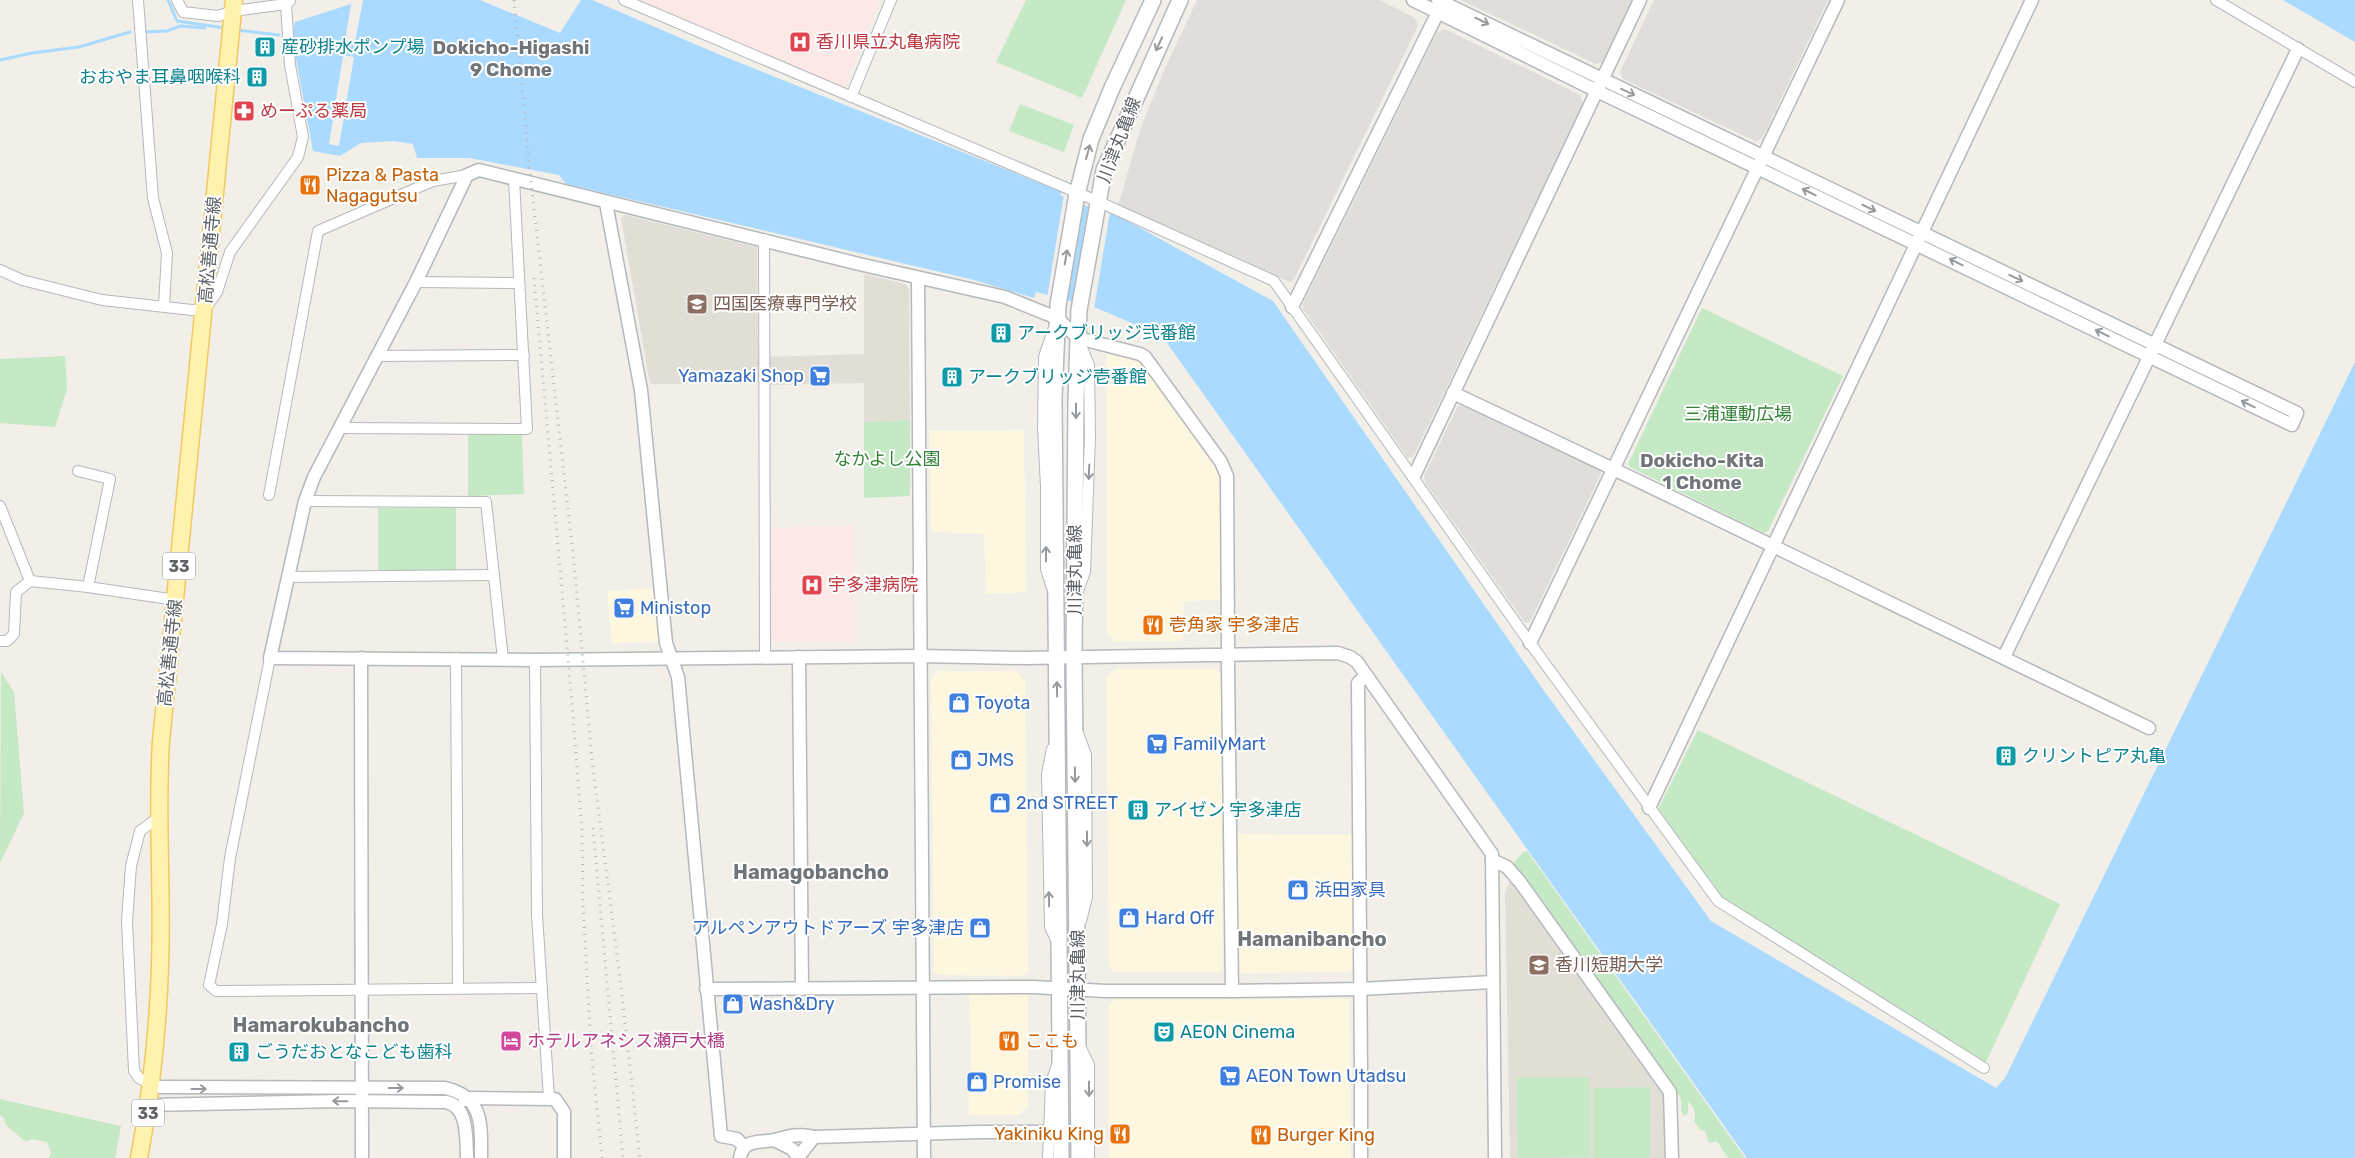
<svg xmlns="http://www.w3.org/2000/svg" width="2355" height="1158" viewBox="0 0 2355 1158" font-family="Rubik,'Noto Sans JP',sans-serif">
<rect width="100%" height="100%" fill="#f1efe8"/>
<g fill="#fef7e0">
<path d="M1112,350L1141,360L1219,471L1221,600L1184,601L1182,641L1115,642L1107,633L1106,355Z"/>
<path d="M1024,430L1026,592L986,594L984,534L931,532L929,431Z"/>
<path d="M657,588L661,642L612,643L607,591Z"/>
<path d="M1116,669H1217L1221,675L1223,969L1219,972H1114L1109,966L1106,677Z"/>
<path d="M938,671H1016L1025,681L1028,972L1023,976L938,975L934,971L931,678Z"/>
<path d="M1236,834L1353,835V968L1348,972L1242,973L1238,968Z"/>
<path d="M969,992H1024L1028,996V1107L1020,1115H969L968,1071H971Z"/>
<path d="M1115,999H1350L1351,1158H1109V1005Z"/>
</g>
<g fill="#e0deda">
<path d="M1197,0H1379L1415,18L1418,26L1294,279L1290,282L1118,206L1141,127L1162,75Z"/>
<path d="M1461,0H1633L1603,62L1596,64Z"/>
<path d="M1654,0H1828L1762,139L1755,141L1623,79L1620,72Z"/>
<path d="M1445,29L1580,95L1583,104L1413,457L1408,458L1303,309V304L1437,32Z"/>
<path d="M1463,405L1599,469L1601,474L1530,622L1525,623L1425,482L1424,476L1458,406Z"/>
</g>
<g fill="#e1ded6">
<path d="M625,215L757,247L758,357L864,354V274L905,284L909,289L910,420L864,422V383L769,385L757,383L650,384L621,218Z"/>
<path d="M1510,881L1514,884L1664,1096L1666,1102L1665,1158H1510L1505,892Z"/>
</g>
<g fill="#fce8e6">
<path d="M639,0H880L845,85L841,87Z"/>
<path d="M853,525L854,642H770L769,528Z"/>
</g>
<g fill="#c5e8c5">
<path d="M1026,0H1126L1082,98L996,62Z"/>
<path d="M1020,104L1074,125L1064,152L1009,131Z"/>
<path d="M1702,308L1843,376L1768,531L1764,533L1630,467L1628,464Z"/>
<path d="M65,356L67,389L55,427L0,423V359Z"/>
<path d="M910,420V496L864,498V422Z"/>
<path d="M468,434L522,435L524,494L468,496Z"/>
<rect x="378" y="508" width="78" height="62"/>
<path d="M1,672L14,692L24,813L0,863Z"/>
<path d="M1698,730L2060,904L1985,1064L1722,898L1658,809Z"/>
<path d="M1527,851L1745,1158H1728L1717,1141L1711,1143L1708,1142L1705,1131L1700,1130L1694,1121C1696,1113 1695,1108 1688,1102V1113L1684,1116L1681,1110V1099L1674,1087L1513,864L1523,852Z"/>
<path d="M1517,1077H1589L1590,1157L1518,1158Z"/>
<path d="M1650,1087V1158H1593V1088Z"/>
<path d="M0,1099L121,1126L115,1158H49L51,1153L47,1142L32,1139L26,1142L6,1125L4,1118L0,1115Z"/>
</g>
<g fill="#aadaff" fill-rule="evenodd">
<path d="M363,0H480L560,33L581,0H592L718,54L1062,192L1060,195L1109,215L1111,212L1273,301L1542,688L1711,921L1996,1088L2005,1078L2355,362V1158H1747L1162,336L1094,307L1036,292L1034,298L974,280L566,184L559,175L469,158H417L413,144L393,141L361,143L340,156L313,151L292,37L295,22L351,4L345,41L355,42ZM343,55L354,57L339,146L329,144Z"/>
<path d="M2283,0H2355V42Z"/>
</g>
<g fill="#f1efe8">
<path d="M1064,194L1082,201L1066,302L1047,298Z"/>
<path d="M1092,206L1110,212L1094,309L1076,305Z"/>
</g>
<g fill="none" stroke-linecap="round" stroke-linejoin="round">
<g stroke="#aadaff" stroke-width="3">
<path d="M168,0L177,21L225,28"/>
<path d="M236,30L279,35"/>
<path d="M146,32L167,31L180,26L205,28"/>
<path d="M0,60L32,53L79,47L130,32"/>
</g>
<g stroke="#b5b8bc" stroke-width="12">
<g id="minor">
<path d="M138,0L153,198L167,253L164,306"/>
<path d="M177,0L183,12L218,16L233,11L286,4L290,1"/>
<path d="M624,0L1097,201L1274,281L1530,643L1718,901L1984,1068"/>
<path d="M2216,0L2355,82"/>
<path d="M851,97L891,0"/>
<path d="M764,239L765,657"/>
<path d="M0,270L22,280L102,300L192,310L205,309L217,292L230,252L298,157L303,137L290,65L286,4"/>
<path d="M416,282L518,283"/>
<path d="M377,356L524,355"/>
<path d="M341,428L527,429L514,179"/>
<path d="M78,471L110,479L88,587"/>
<path d="M269,495L318,231L433,181L467,175"/>
<path d="M305,501L486,502L503,659"/>
<path d="M0,506L30,581"/>
<path d="M288,577L494,575"/>
<path d="M1052,588L1046,569V487L1043,428L1044,357L1053,330"/>
<path d="M1078,591L1085,572L1090,437L1089,365L1080,343"/>
<path d="M0,641H7L14,634L16,592L30,581L88,587L176,600"/>
<path d="M270,658L230,858L222,924L209,985L216,991L540,988"/>
<path d="M456,658L458,988"/>
<path d="M535,660L537,915L549,1098"/>
<path d="M1078,733L1086,755L1087,897L1081,921"/>
<path d="M1052,749L1047,774L1050,927L1057,942"/>
<path d="M1080,1046L1089,1065V1158"/>
<path d="M151,1084L139,1078L134,1071L127,921L131,866L140,831L159,817"/>
<path d="M1048,1158L1051,1083L1057,1065"/>
</g>
</g>
<g stroke="#b5b8bc" stroke-width="15">
<g id="tertiary">
<path d="M1413,0L1597,91L2292,425L2297,413L1438,0"/>
<path d="M606,203L641,390L666,643L678,677L721,1136L737,1139L744,1147"/>
<path d="M918,278L924,1158"/>
<path d="M1292,307L1442,4"/>
<path d="M1453,393C1686,502 1917,617 2149,728"/>
<path d="M1414,476L1640,0"/>
<path d="M1530,643L1838,0"/>
<path d="M799,657L802,989"/>
<path d="M2004,657L2298,49"/>
<path d="M361,658L362,1158"/>
<path d="M1649,808L2032,0"/>
<path d="M1492,860L1507,867L1520,882L1670,1092L1672,1158"/>
<path d="M706,989L1033,987L1106,991H1232L1360,989L1493,982"/>
<path d="M1232,991L1228,667C1228,658 1228,650 1228,641L1227,476L1221,462L1145,357L1140,354L1078,338L1057,318L1005,297L859,264L479,170L467,175L416,282L314,477L305,501L270,658L535,660L920,656L1024,658L1338,653L1350,657L1357,662L1492,854L1495,1158"/>
<path d="M1361,1072L1358,683L1366,675"/>
<path d="M150,1087L445,1088C484,1097 481,1125 481,1158"/>
<path d="M465,1100L468,1098L555,1099L564,1112V1158"/>
<path d="M149,1105L338,1101L446,1102C469,1106 466,1140 467,1158"/>
<path d="M774,1140L792,1149L799,1158"/>
<path d="M799,1156L814,1137"/>
<path d="M740,1158C743,1138 761,1143 775,1140C789,1136 800,1133 814,1137L979,1132H1048"/>
<path d="M1361,1158V1077"/>
</g>
</g>
<g stroke="#b6babf" stroke-width="18">
<g id="secondary">
<path d="M1061,1158L1054,398L1058,305L1077,194L1091,139L1112,88L1153,0"/>
<path d="M1079,1158L1074,657L1076,400L1079,310L1104,170L1180,0"/>
</g>
</g>
<g stroke="#f2c960" stroke-width="19">
<path id="primary" d="M139,1158C151,1095 158,1030 160,965C163,891 156,816 161,741L234,0"/>
</g>
<use href="#minor" stroke="#fff" stroke-width="10"/>
<use href="#tertiary" stroke="#fff" stroke-width="12"/>
<use href="#secondary" stroke="#fff" stroke-width="15"/>
<use href="#primary" stroke="#fff2af" stroke-width="16"/>
<g stroke="#b6b7b8" stroke-width="3" stroke-dasharray="1 6" stroke-linecap="butt">
<path d="M514,0L530,173L574,562L592,760L621,986L640,1158"/>
<path d="M534,278L571,691L582,831L583,903L591,1048L602,1158"/>
<path d="M593,828L623,1158"/>
</g>
</g>
<defs><path id="oneway-shaft" d="M-6 0H5M1.5-3L5.5 0L1.5 3" fill="none" stroke-width="1.6" stroke-linecap="round" stroke-linejoin="round" transform="scale(1.25)"/></defs>
<g stroke="#979a9d">
<use href="#oneway-shaft" transform="translate(1482 21) rotate(26)"/>
<use href="#oneway-shaft" transform="translate(1159 44) rotate(115)"/>
<use href="#oneway-shaft" transform="translate(1628 92) rotate(25)"/>
<use href="#oneway-shaft" transform="translate(1088 152) rotate(-75)"/>
<use href="#oneway-shaft" transform="translate(1809 192) rotate(-154)"/>
<use href="#oneway-shaft" transform="translate(1869 208) rotate(26)"/>
<use href="#oneway-shaft" transform="translate(1066 257) rotate(-80)"/>
<use href="#oneway-shaft" transform="translate(1956 262) rotate(-154)"/>
<use href="#oneway-shaft" transform="translate(2016 278) rotate(25)"/>
<use href="#oneway-shaft" transform="translate(2102 333) rotate(-154)"/>
<use href="#oneway-shaft" transform="translate(2248 404) rotate(-154)"/>
<use href="#oneway-shaft" transform="translate(1076 411) rotate(90)"/>
<use href="#oneway-shaft" transform="translate(1089 472) rotate(92)"/>
<use href="#oneway-shaft" transform="translate(1046 554) rotate(-90)"/>
<use href="#oneway-shaft" transform="translate(1057 689) rotate(-91)"/>
<use href="#oneway-shaft" transform="translate(1075 775) rotate(89)"/>
<use href="#oneway-shaft" transform="translate(1087 839) rotate(90)"/>
<use href="#oneway-shaft" transform="translate(1049 899) rotate(-91)"/>
<use href="#oneway-shaft" transform="translate(396 1088)"/>
<use href="#oneway-shaft" transform="translate(199 1089)"/>
<use href="#oneway-shaft" transform="translate(1089 1089) rotate(90)"/>
<use href="#oneway-shaft" transform="translate(340 1101) rotate(-179)"/>
</g>
<defs>
<g id="hospital-square" transform="scale(1.125)"><rect x="-9" y="-9" width="18" height="18" rx="4" fill="#e0444e" stroke="#fff"/><path d="M-5-5h3v3.5h4V-5h3V5h-3V1.5h-4V5h-3Z" fill="#fff"/></g>
<g id="building-square" transform="scale(1.125)"><rect x="-9" y="-9" width="18" height="18" rx="4" fill="#0f9aa8" stroke="#fff"/><path d="M-4-6H4V6H1V3H-1V6H-4ZM-2.5-4.3h1.7v1.8h-1.7ZM.8-4.3h1.7v1.8H.8ZM-2.5-1h1.7V.8h-1.7ZM.8-1h1.7V.8H.8Z" fill="#fff"/></g>
<g id="pharmacy-square" transform="scale(1.125)"><rect x="-9" y="-9" width="18" height="18" rx="4" fill="#e0444e" stroke="#fff"/><path d="M-2-6h4v4h4v4h-4v4h-4v-4h-4v-4h4Z" fill="#fff"/></g>
<g id="restaurant-square" transform="scale(1.125)"><rect x="-9" y="-9" width="18" height="18" rx="4" fill="#e8710a" stroke="#fff"/><path d="M-5-6h1v4h1v-4h1v4h1v-4h1v5L-1.5 .5V6h-2V.5L-5-1ZM5-6V6H3V1.5H1.5Q1.5-4 5-6Z" fill="#fff"/></g>
<g id="university-square" transform="scale(1.125)"><rect x="-9" y="-9" width="18" height="18" rx="4" fill="#8d6e63" stroke="#fff"/><path d="M0-5L7-2L0 1L-7-2ZM-4 1L0 2.5L4 1V4Q0 6-4 4Z" fill="#fff"/></g>
<g id="supermarket-square" transform="scale(1.125)"><rect x="-9" y="-9" width="18" height="18" rx="4" fill="#3f7fe0" stroke="#fff"/><path d="M-6-5.5h2.5l.6 2H6L4.5 2H-2.5L-4.4-4H-6ZM-1.5 3.2a1.3 1.3 0 1 0 .1 0ZM3 3.2a1.3 1.3 0 1 0 .1 0Z" fill="#fff"/></g>
<g id="shop-square" transform="scale(1.125)"><rect x="-9" y="-9" width="18" height="18" rx="4" fill="#3f7fe0" stroke="#fff"/><path d="M-5-2.5h2.3a2.7 3.5 0 0 1 5.4 0H5L5.5 6h-11ZM-1.5-2.5h3a1.5 2.3 0 0 0-3 0Z" fill="#fff"/></g>
<g id="theatre-square" transform="scale(1.125)"><rect x="-9" y="-9" width="18" height="18" rx="4" fill="#0f9aa8" stroke="#fff"/><path d="M-5-5.5Q0-4 5-5.5V0Q5 5 0 6Q-5 5-5 0ZM-3.3-2.5H-1v1.5H-3.3ZM1-2.5H3.3v1.5H1ZM-2.8 1Q0 5.5 2.8 1Z" fill="#fff"/></g>
<g id="hotel-square" transform="scale(1.125)"><rect x="-9" y="-9" width="18" height="18" rx="4" fill="#d1479c" stroke="#fff"/><path d="M-6-4.5h1.5V1H6V5H4.5V3h-9V5H-6ZM-4 0a1.8 1.8 0 1 1 3.6 0ZM.5 0V-2.5h3Q6-2.5 6 0Z" fill="#fff"/></g>
</defs>
<g fill-rule="evenodd">
<use href="#hospital-square" x="800" y="42"/>
<use href="#building-square" x="265" y="47"/>
<use href="#building-square" x="257" y="77"/>
<use href="#pharmacy-square" x="244" y="111"/>
<use href="#restaurant-square" x="310" y="185"/>
<use href="#university-square" x="697" y="304"/>
<use href="#building-square" x="1001" y="333"/>
<use href="#supermarket-square" x="820" y="376"/>
<use href="#building-square" x="952" y="377"/>
<use href="#hospital-square" x="812" y="585"/>
<use href="#supermarket-square" x="624" y="608"/>
<use href="#restaurant-square" x="1153" y="625"/>
<use href="#shop-square" x="959" y="703"/>
<use href="#supermarket-square" x="1157" y="744"/>
<use href="#building-square" x="2006" y="756"/>
<use href="#shop-square" x="961" y="760"/>
<use href="#shop-square" x="1000" y="803"/>
<use href="#building-square" x="1138" y="810"/>
<use href="#shop-square" x="1298" y="890"/>
<use href="#shop-square" x="1129" y="918"/>
<use href="#shop-square" x="980" y="928"/>
<use href="#university-square" x="1539" y="965"/>
<use href="#shop-square" x="733" y="1004"/>
<use href="#theatre-square" x="1164" y="1032"/>
<use href="#hotel-square" x="511" y="1041"/>
<use href="#restaurant-square" x="1009" y="1041"/>
<use href="#building-square" x="239" y="1052"/>
<use href="#supermarket-square" x="1230" y="1076"/>
<use href="#shop-square" x="977" y="1082"/>
<use href="#restaurant-square" x="1120" y="1134"/>
<use href="#restaurant-square" x="1261" y="1135"/>
</g>
<g text-anchor="middle" stroke-width="4" stroke-linejoin="round" paint-order="stroke">
<g fill="#fff" stroke="#8f9295" stroke-width="1">
<rect x="163" y="552.5" width="32" height="27" rx="4"/>
<rect x="132" y="1099.5" width="32" height="27" rx="4"/>
</g>
<g font-size="16" font-weight="bold" fill="#5f6368">
<text x="179" y="572">33</text>
<text x="148" y="1119">33</text>
</g>
<g font-size="18" fill="#be3a42" stroke="#fff" text-anchor="start">
<text x="816" y="48">香川県立丸亀病院</text>
<text x="260" y="117">めーぷる薬局</text>
<text x="828" y="591">宇多津病院</text>
</g>
<g font-size="18" fill="#0d838f" stroke="#fff" text-anchor="start">
<text x="281" y="53">産砂排水ポンプ場</text>
<text x="241" y="83" text-anchor="end">おおやま耳鼻咽喉科</text>
<text x="1017" y="339">アークブリッジ弐番館</text>
<text x="968" y="383">アークブリッジ壱番館</text>
<text x="2022" y="762">クリントピア丸亀</text>
<text x="1154" y="816">アイゼン 宇多津店</text>
<text x="1180" y="1038">AEON Cinema</text>
<text x="255" y="1058">ごうだおとなこども歯科</text>
</g>
<g font-size="18" fill="#5f6368" stroke="#fff">
<text transform="translate(1119 140) rotate(-69)" y="6">川津丸亀線</text>
<text transform="translate(210 250) rotate(-85)" y="6">高松善通寺線</text>
<text transform="translate(1075 570) rotate(-90)" y="6">川津丸亀線</text>
<text transform="translate(170 653) rotate(-84)" y="6">高松善通寺線</text>
<text transform="translate(1078 975) rotate(-90)" y="6">川津丸亀線</text>
</g>
<g font-size="18" fill="#c56008" stroke="#fff" text-anchor="start">
<text x="326" y="181">Pizza &amp; Pasta<tspan x="326" dy="21">Nagagutsu</tspan></text>
<text x="1169" y="631">壱角家 宇多津店</text>
<text x="1025" y="1047">ここも</text>
<text x="1104" y="1140" text-anchor="end">Yakiniku King</text>
<text x="1277" y="1141">Burger King</text>
</g>
<g font-size="18" fill="#785e54" stroke="#fff" text-anchor="start">
<text x="713" y="310">四国医療専門学校</text>
<text x="1555" y="971">香川短期大学</text>
</g>
<g font-size="18" fill="#366cbe" stroke="#fff" text-anchor="start">
<text x="804" y="382" text-anchor="end">Yamazaki Shop</text>
<text x="640" y="614">Ministop</text>
<text x="975" y="709">Toyota</text>
<text x="1173" y="750">FamilyMart</text>
<text x="977" y="766">JMS</text>
<text x="1016" y="809">2nd STREET</text>
<text x="1314" y="896">浜田家具</text>
<text x="1145" y="924">Hard Off</text>
<text x="964" y="934" text-anchor="end">アルペンアウトドアーズ 宇多津店</text>
<text x="749" y="1010">Wash&amp;Dry</text>
<text x="1246" y="1082">AEON Town Utadsu</text>
<text x="993" y="1088">Promise</text>
</g>
<g font-size="18" fill="#348238" stroke="#fff">
<text x="1738" y="420">三浦運動広場</text>
<text x="887" y="465">なかよし公園</text>
</g>
<g font-size="18" fill="#b23c85" stroke="#fff" text-anchor="start">
<text x="527" y="1047">ホテルアネシス瀬戸大橋</text>
</g>
<g font-size="19" font-weight="bold" fill="#70757a" stroke="#fff">
<text x="511" y="54">Dokicho-Higashi<tspan x="511" dy="22">9 Chome</tspan></text>
<text x="1702" y="467">Dokicho-Kita<tspan x="1702" dy="22">1 Chome</tspan></text>
</g>
<g font-size="20" font-weight="bold" fill="#70757a" stroke="#fff">
<text x="811" y="879">Hamagobancho</text>
<text x="1312" y="946">Hamanibancho</text>
<text x="321" y="1032">Hamarokubancho</text>
</g>
</g>
</svg>
